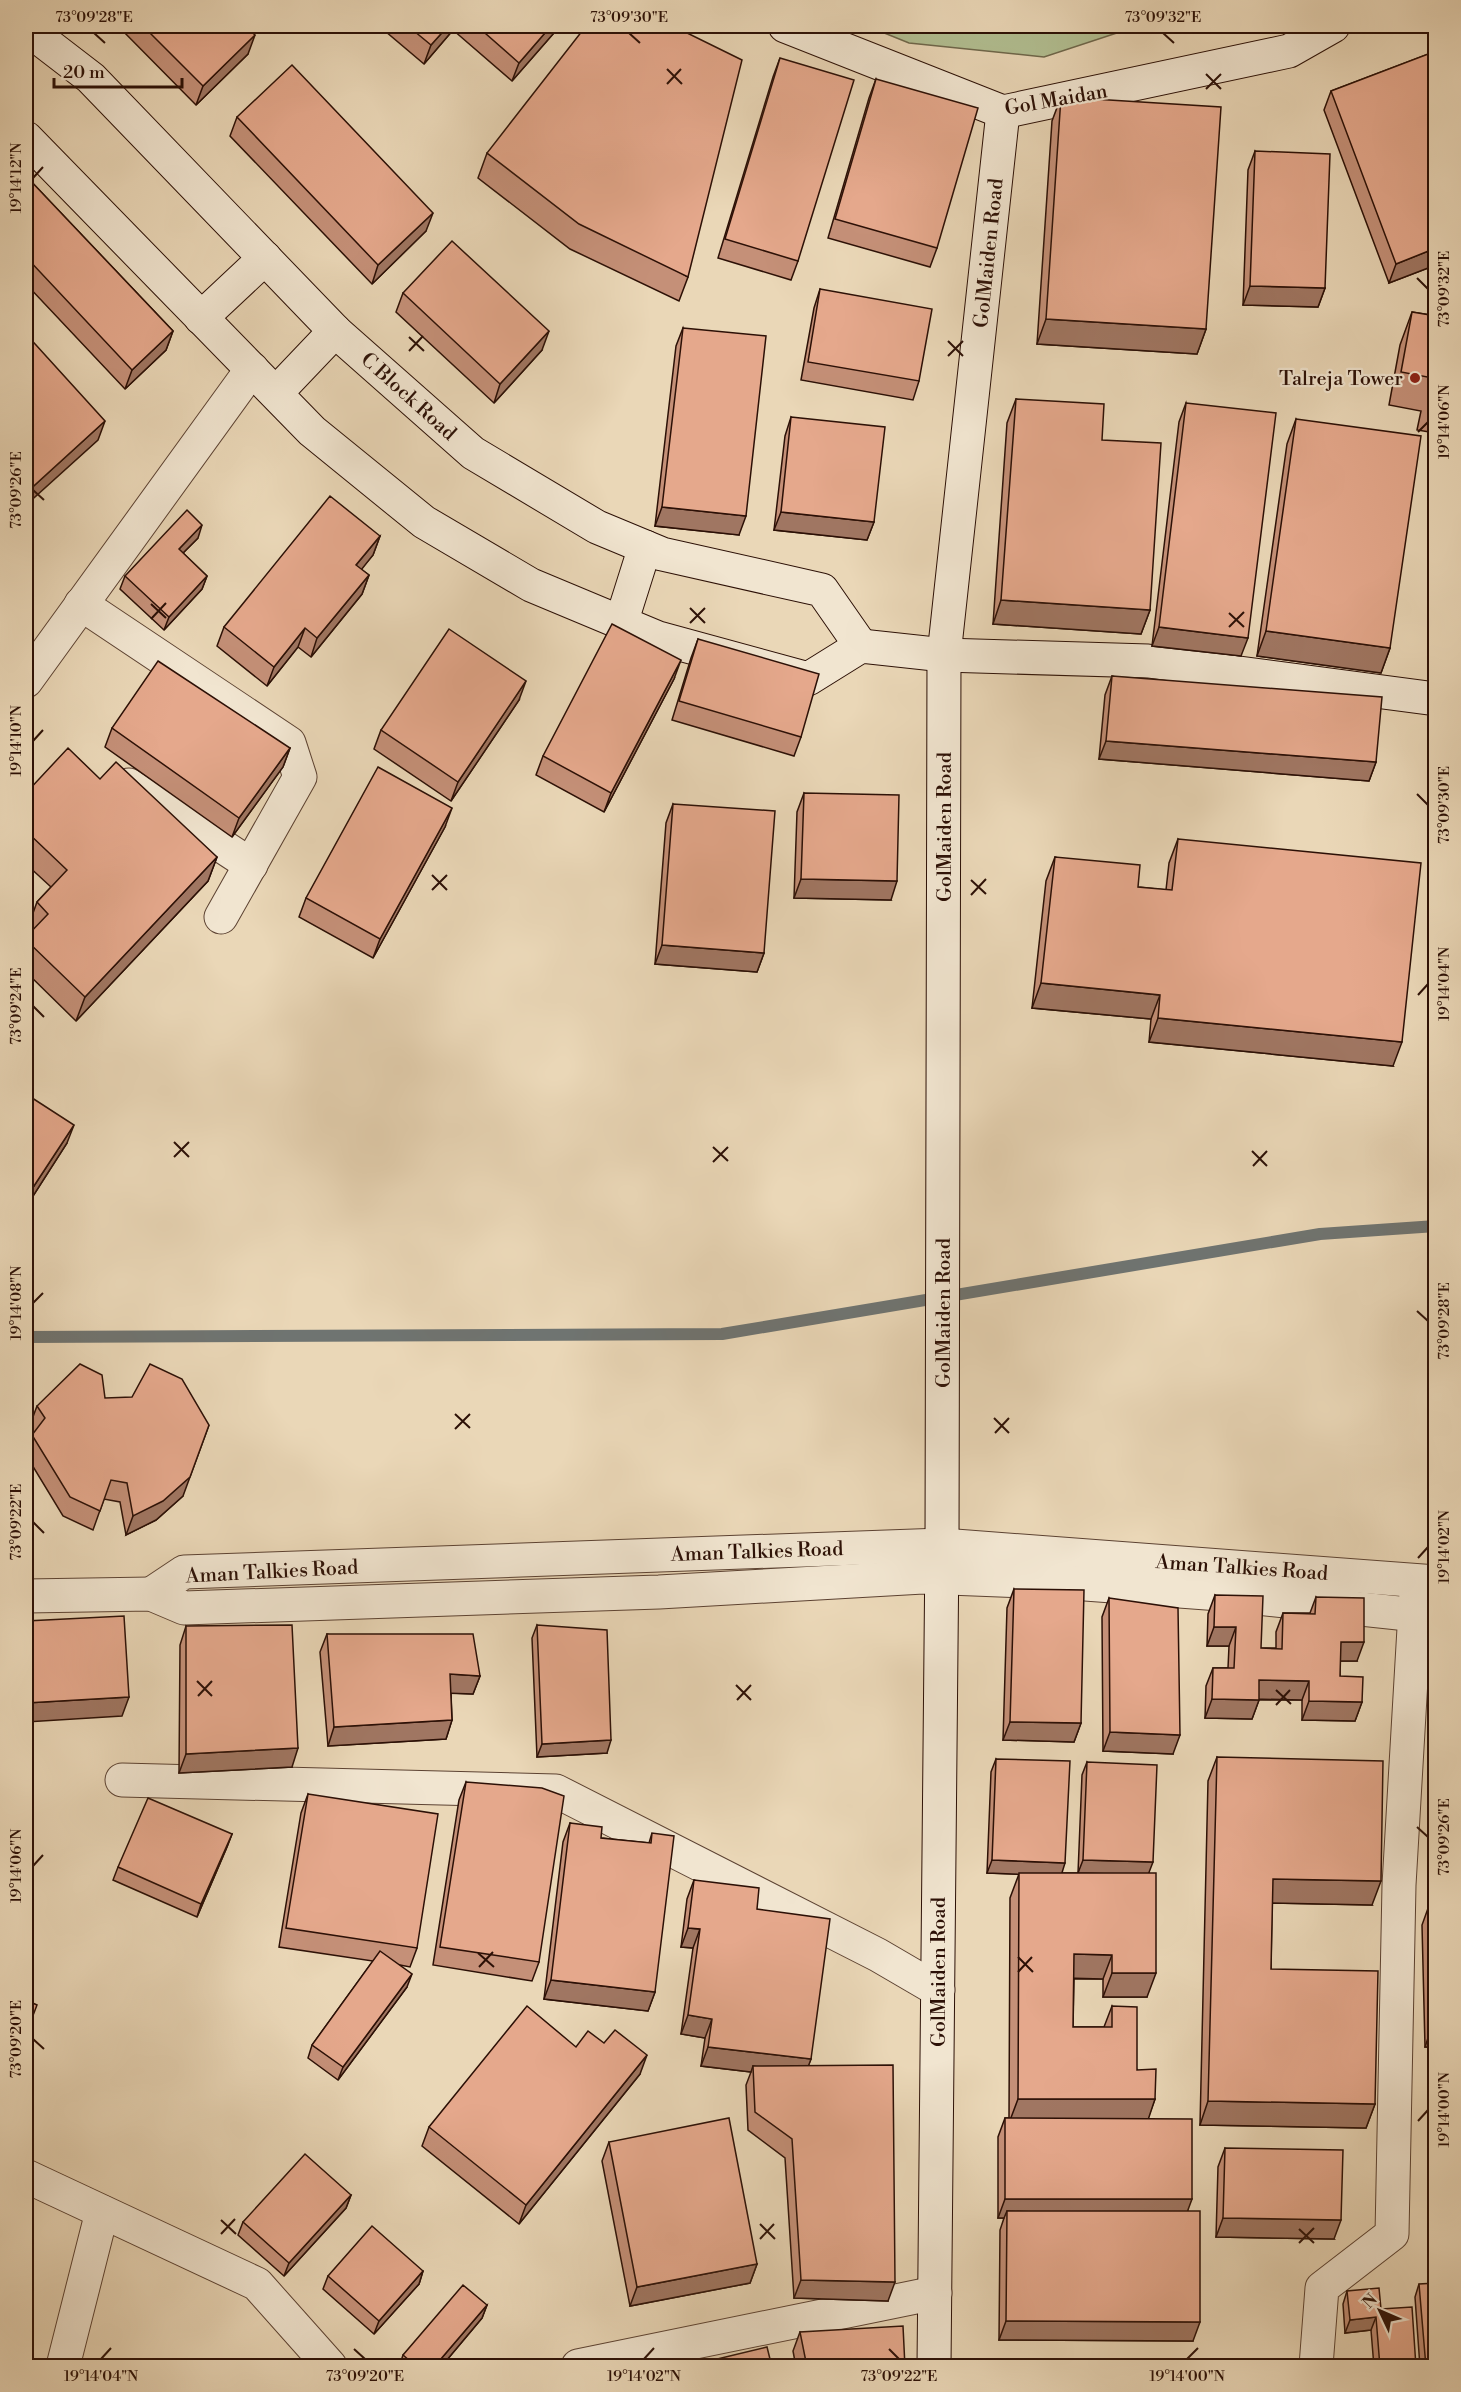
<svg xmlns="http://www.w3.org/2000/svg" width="1461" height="2392" viewBox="0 0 1461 2392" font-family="'Libre Bodoni',serif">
<rect width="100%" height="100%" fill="#ead7b7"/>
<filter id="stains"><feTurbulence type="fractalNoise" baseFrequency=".00333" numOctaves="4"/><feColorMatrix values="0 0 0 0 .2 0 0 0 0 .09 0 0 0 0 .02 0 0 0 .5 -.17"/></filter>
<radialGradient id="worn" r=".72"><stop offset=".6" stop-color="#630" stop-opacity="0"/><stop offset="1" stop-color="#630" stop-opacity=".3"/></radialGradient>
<path fill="#b2bf92" stroke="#6f684c" stroke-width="1.5" d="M867,26H1138L1044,57L909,43Z"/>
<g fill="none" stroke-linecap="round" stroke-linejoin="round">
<path stroke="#6f7471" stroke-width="12" d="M26,1337L722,1334L1320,1234L1436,1226"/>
<g stroke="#5c4232" stroke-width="35">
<g id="street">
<path d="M81,604L289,743L300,777L221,917"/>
<path d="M26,681L252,369"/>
<path d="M129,785L251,865"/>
<path d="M151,1594L184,1572L942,1545L1436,1582"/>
<path d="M26,1596L151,1594L184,1608L659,1592L923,1577L1072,1583L1220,1594L1436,1617"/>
<path d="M122,1780L556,1791L878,1955L938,1990"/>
<path d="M26,2176L257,2284L330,2366"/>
<path d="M63,2366L102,2212"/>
<path d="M578,2366L935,2293"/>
<path d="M1316,2366L1322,2288L1392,2234L1399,1885L1416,1594"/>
</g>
</g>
<g stroke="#2c1006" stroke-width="35">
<g id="secondary">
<path d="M785,26L1003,112L1289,51L1333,26"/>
<path d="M26,28L91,78L335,331L473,453L597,527L662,554L822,590L861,646"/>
<path d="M26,138L312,431L424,522L531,585L658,638L808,679L861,646L944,655L1148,661L1436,699"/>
<path d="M201,318L265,258"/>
<path d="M276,393L335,331"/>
<path d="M621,623L645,547"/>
<path d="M934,2366L942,1545L944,655L1003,112"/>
</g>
</g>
<use href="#street" stroke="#f1e5d0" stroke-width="33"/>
<use href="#secondary" stroke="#f1e5d0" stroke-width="33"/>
</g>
<g fill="#c59078" stroke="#2c1006" stroke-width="1.5">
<path d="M118,26H245L248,54L196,105Z"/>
<path d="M387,26H560L512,81L453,30L424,64L385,31Z"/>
<path d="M1436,51V265L1389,283L1324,110L1331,91Z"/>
<path d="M780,58L798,261L791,280L718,258L773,77Z"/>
<path d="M876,79L937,248L930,267L828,238L869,98Z"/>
<path d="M1061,97L1206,329L1197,354L1037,344L1052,121Z"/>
<path d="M237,117L426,231L372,284L230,136Z"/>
<path d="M1255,151L1325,288L1318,307L1243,305L1248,170Z"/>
<path d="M487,153L688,277L679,301L570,249L478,178Z"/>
<path d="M26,176L173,331L166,350L125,389L26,284Z"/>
<path d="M820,289L919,381L913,400L801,380L814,308Z"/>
<path d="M403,293L542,350L494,403L396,312Z"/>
<path d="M1412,312L1436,316V433L1417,430L1421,411L1389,405L1400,345Z"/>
<path d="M683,328L739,535L655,526L676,346Z"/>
<path d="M1016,399L1102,440L1150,610L1141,634L993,624L1007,423Z"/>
<path d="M1186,403L1241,656L1152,646L1179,422Z"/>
<path d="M791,417L874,522L867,540L774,530L785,436Z"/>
<path d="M1296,419L1390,648L1381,673L1257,656L1287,444Z"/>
<path d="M380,536L373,555L361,569L369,575L362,594L311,657L298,647L267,686L217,646L224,627Z"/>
<path d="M198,538L183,553L207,576L202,589L164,630L120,589L125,576Z"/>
<path d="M698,639L801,737L794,756L672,720L691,658Z"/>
<path d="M1112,676L1376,762L1369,781L1099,759L1105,695Z"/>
<path d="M674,679L604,812L536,775L543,756Z"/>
<path d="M519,700L451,801L374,749L381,730Z"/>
<path d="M112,728L290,748L283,767L232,837L105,747Z"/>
<path d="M100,779L217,857L208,881L76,1021L26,972V937L32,930L28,927L37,902L51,887L26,864V793Z"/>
<path d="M804,793L891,900L794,898L797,812Z"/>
<path d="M673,804L764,953L757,972L655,964L666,823Z"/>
<path d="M445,827L373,958L299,917L306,898Z"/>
<path d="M1178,839L1393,1066L1149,1042L1151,1019L1032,1008L1046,881L1055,857L1138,887L1166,890L1169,863Z"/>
<path d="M26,1094L67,1143L26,1207Z"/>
<path d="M105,1398L183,1496L156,1520L126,1535L120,1502L104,1499L93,1530L63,1516L26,1455V1452L32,1435L34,1432L30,1425L37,1406Z"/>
<path d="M1014,1589L1081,1723L1074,1742L1003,1740L1007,1608Z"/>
<path d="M1215,1595L1261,1648H1276V1632L1283,1613H1310L1316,1597L1357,1661H1340V1676L1362,1702L1355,1721L1302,1720V1700H1259L1252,1719L1205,1718L1206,1686L1213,1668H1228L1229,1646H1207L1208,1614Z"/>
<path d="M1109,1598L1173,1754L1103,1751L1102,1617Z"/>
<path d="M537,1625L607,1753L537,1757L532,1638Z"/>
<path d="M186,1626L292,1767L179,1773L180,1645Z"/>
<path d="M327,1634L480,1676L473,1694L451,1693L452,1720L446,1739L328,1746L320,1652Z"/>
<path d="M1217,1757L1372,1905L1272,1903L1271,1969L1375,2104L1366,2128L1200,2125L1208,1781Z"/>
<path d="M996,1759L1062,1873H1078L1082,1775L1087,1762L1149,1873L1147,1997H1103V1979H1074L1073,2027H1104L1112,2006L1137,2070L1155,2099L1148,2118L1188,2211L1193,2341L999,2340L1000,2230L1004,2218H998V2137L1005,2118H1009L1010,1898L1019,1874L987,1873L991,1772Z"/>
<path d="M466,1782L539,1962L532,1981L433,1965L459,1800Z"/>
<path d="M308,1794L417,1948L410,1967L400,1965L407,1987L338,2080L308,2058L312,2045L373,1961L279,1947L301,1813Z"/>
<path d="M570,1823L601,1838L649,1843L652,1833L655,1992L648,2011L544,1999L563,1842Z"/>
<path d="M232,1834L227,1847L197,1917L113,1880L118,1867Z"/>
<path d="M694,1880L757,1909L811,2059L808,2066L888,2301L794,2298L785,2158L748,2130L746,2085L751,2072L701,2066L705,2038L681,2034L693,1948L681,1947L687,1899Z"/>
<path d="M1431,1900H1436V2047H1425L1422,1925Z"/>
<path d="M576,2047L640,2074L519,2224L422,2146L429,2127Z"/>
<path d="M609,2142L757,2264L750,2283L630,2306L602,2161Z"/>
<path d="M1225,2148L1334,2239L1216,2237L1218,2167Z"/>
<path d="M351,2195L346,2208L284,2276L238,2235L243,2222Z"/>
<path d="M423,2271L419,2284L374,2334L323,2289L328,2276Z"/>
<path d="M1419,2284L1436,2367H1420L1415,2297Z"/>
<path d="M1347,2291L1381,2309L1416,2367H1374L1371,2330L1345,2333L1343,2304Z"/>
<path d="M487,2305L482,2318L441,2367H399L403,2355Z"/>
<path d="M800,2332L905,2367H796L793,2351Z"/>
</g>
<g fill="#a07662" stroke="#2c1006" stroke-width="1.5">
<path d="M448,26H455L453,30L424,64L431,45Z"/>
<path d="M551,26H560L512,81L519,63Z"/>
<path d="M255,35L248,54L196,105L203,86Z"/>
<path d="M433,213L426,231L372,284L378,265Z"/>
<path d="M1436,248V265L1389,283L1396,264Z"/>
<path d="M1250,286L1325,288L1318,307L1243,305Z"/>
<path d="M1046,319L1206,329L1197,354L1037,344Z"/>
<path d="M173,331L166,350L125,389L132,370Z"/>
<path d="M549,331L542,350L494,403L500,384Z"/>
<path d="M105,421L98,440L26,505V493Z"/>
<path d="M662,507L746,516L739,535L655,526Z"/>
<path d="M781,512L874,522L867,540L774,530Z"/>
<path d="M202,525L198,538L174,562L179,549Z"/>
<path d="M380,536L373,555L350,584L356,565Z"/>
<path d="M369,575L362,594L311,657L317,638Z"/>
<path d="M207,576L202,589L164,630L169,617Z"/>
<path d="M1001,600L1150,610L1141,634L993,624Z"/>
<path d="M1159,627L1248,638L1241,656L1152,646Z"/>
<path d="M305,628L298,647L267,686L274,667Z"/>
<path d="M1266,631L1390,648L1381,673L1257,656Z"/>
<path d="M681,660L674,679L604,812L611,793Z"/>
<path d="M526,681L519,700L451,801L458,782Z"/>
<path d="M1106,741L1376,762L1369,781L1099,759Z"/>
<path d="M290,748L283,767L232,837L239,818Z"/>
<path d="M452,808L445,827L373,958L380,939Z"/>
<path d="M217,857L208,881L76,1021L85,997Z"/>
<path d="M801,879L897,881L891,900L794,898Z"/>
<path d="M662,945L764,953L757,972L655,964Z"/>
<path d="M1041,983L1160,995L1151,1019L1032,1008Z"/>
<path d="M1158,1018L1402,1042L1393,1066L1149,1042Z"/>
<path d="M74,1125L67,1143L26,1207L30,1192Z"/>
<path d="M209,1425L183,1496L156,1520L126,1535L133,1516Z"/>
<path d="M1214,1627H1236L1229,1646H1207Z"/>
<path d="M1341,1642H1364L1357,1661H1334Z"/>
<path d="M450,1674L480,1676L473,1694L443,1693Z"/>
<path d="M1259,1680L1309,1681L1302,1700L1252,1699Z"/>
<path d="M129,1697L122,1716L26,1722V1703Z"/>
<path d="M1212,1699L1259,1700L1252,1719L1205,1718Z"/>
<path d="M1309,1701L1362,1702L1355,1721L1302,1720Z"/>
<path d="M452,1720L446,1739L328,1746L334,1727Z"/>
<path d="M1010,1722L1081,1723L1074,1742L1003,1740Z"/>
<path d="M1110,1732L1180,1735L1173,1754L1103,1751Z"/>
<path d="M611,1740L607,1753L537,1757L542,1744Z"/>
<path d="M298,1748L292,1767L179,1773L186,1754Z"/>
<path d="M232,1834L227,1847L197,1917L201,1904Z"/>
<path d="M992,1860L1065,1863L1061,1876L987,1873Z"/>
<path d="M1083,1860L1153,1862L1148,1875L1078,1873Z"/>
<path d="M1273,1879L1381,1881L1372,1905L1264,1903Z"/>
<path d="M688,1928L700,1929L693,1948L681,1947Z"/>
<path d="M1074,1954L1112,1955L1103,1979L1065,1978Z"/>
<path d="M1112,1973H1156L1147,1997H1103Z"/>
<path d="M412,1974L407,1987L338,2080L343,2067Z"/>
<path d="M551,1980L655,1992L648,2011L544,1999Z"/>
<path d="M688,2015L712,2019L705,2038L681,2034Z"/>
<path d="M1433,2023H1436V2047H1425Z"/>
<path d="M708,2047L811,2059L804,2078L753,2066L751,2072L701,2066Z"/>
<path d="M647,2055L640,2074L519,2224L526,2205Z"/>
<path d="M1018,2099H1155L1147,2123H1009Z"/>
<path d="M1208,2101L1375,2104L1366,2128L1200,2125Z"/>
<path d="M351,2195L346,2208L284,2276L289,2263Z"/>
<path d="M1005,2199H1192L1185,2218L1007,2211L1004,2218H998Z"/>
<path d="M1223,2218L1341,2220L1334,2239L1216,2237Z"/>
<path d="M757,2264L750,2283L630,2306L637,2287Z"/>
<path d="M423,2271L419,2284L374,2334L379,2321Z"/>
<path d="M801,2280L895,2282L888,2301L794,2298Z"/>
<path d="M487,2305L482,2318L441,2367H434Z"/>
<path d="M1376,2317L1371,2330L1345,2333L1350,2320Z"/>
<path d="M1006,2321L1200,2322L1193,2341L999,2340Z"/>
</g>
<g fill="#e5a88c" stroke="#2c1006" stroke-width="1.5">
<path d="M143,26H245L255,35L203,86Z"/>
<path d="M408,26H448L431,45Z"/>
<path d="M477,26H551L519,63Z"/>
<path d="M586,26H673L742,60L688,277L579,224L487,153Z"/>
<path d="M1436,51V248L1396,264L1331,91Z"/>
<path d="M780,58L854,80L798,261L725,239Z"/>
<path d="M292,65L433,213L378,265L237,117Z"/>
<path d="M876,79L978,108L937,248L835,219Z"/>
<path d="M1061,97L1221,107L1206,329L1046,319Z"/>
<path d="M1255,151L1330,154L1325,288L1250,286Z"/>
<path d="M26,176L173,331L132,370L26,257Z"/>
<path d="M452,241L549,331L500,384L403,293Z"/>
<path d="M820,289L932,309L919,381L808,362Z"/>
<path d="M1412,312L1436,316V399L1429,397L1433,378L1401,372Z"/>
<path d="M683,328L766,336L746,516L662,507Z"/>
<path d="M26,334L105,421L26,493Z"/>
<path d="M1016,399L1104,404L1102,440L1161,443L1150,610L1001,600Z"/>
<path d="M1186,403L1276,413L1248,638L1159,627Z"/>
<path d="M791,417L885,427L874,522L781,512Z"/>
<path d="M1296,419L1421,436L1390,648L1266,631Z"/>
<path d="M330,496L380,536L356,565L369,575L317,638L305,628L274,667L224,627Z"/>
<path d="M187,510L202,525L179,549L207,576L169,617L125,576Z"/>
<path d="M612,624L681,660L611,793L543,756Z"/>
<path d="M449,629L526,681L458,782L381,730Z"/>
<path d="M698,639L819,674L801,737L679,701Z"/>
<path d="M158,661L290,748L239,818L112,728Z"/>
<path d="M1112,676L1382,697L1376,762L1106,741Z"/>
<path d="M68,748L100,779L116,762L217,857L85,997L26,940V937L48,914L37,902L67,870L26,831V793Z"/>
<path d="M378,767L452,808L380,939L306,898Z"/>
<path d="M804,793L899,795L897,881L801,879Z"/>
<path d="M673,804L775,811L764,953L662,945Z"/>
<path d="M1178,839L1421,863L1402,1042L1158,1018L1160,995L1041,983L1055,857L1140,865L1138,887L1172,890Z"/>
<path d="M26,1094L74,1125L30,1192L26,1188Z"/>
<path d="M80,1364L102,1375L105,1398L132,1397L150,1364L182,1379L209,1425L190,1477L163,1501L133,1516L127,1483L111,1480L100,1511L70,1497L32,1435L45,1418L37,1406Z"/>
<path d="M1014,1589L1084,1590L1081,1723L1010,1722Z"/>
<path d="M1215,1595L1263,1596L1261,1648L1282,1649L1283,1613L1315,1614L1316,1597L1364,1598V1642H1341L1340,1676L1363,1677L1362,1702L1309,1701V1681L1259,1680V1700L1212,1699L1213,1668H1234L1236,1627H1214Z"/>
<path d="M1109,1598L1178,1608L1180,1735L1110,1732Z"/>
<path d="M124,1616L129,1697L26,1703V1621Z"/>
<path d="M292,1625L298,1748L186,1754V1626Z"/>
<path d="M537,1625L607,1630L611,1740L542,1744Z"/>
<path d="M327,1634H473L480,1676L450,1674L452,1720L334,1727Z"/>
<path d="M1217,1757L1383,1761L1381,1881L1273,1879L1271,1969L1378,1971L1375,2104L1208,2101Z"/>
<path d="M996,1759L1070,1761L1065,1863L992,1860Z"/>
<path d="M1087,1762L1157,1765L1153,1862L1083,1860Z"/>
<path d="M466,1782L542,1788L564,1796L539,1962L440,1947Z"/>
<path d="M26,1784H27L26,1805Z"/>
<path d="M308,1794L438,1814L417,1948L286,1928Z"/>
<path d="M148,1798L232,1834L201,1904L118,1867Z"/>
<path d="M570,1823L602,1827L601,1838L651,1843L652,1833L674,1836L655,1992L551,1980Z"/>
<path d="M1019,1873H1156V1973H1112V1955L1074,1954L1073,2027H1112V2006L1137,2007V2070L1156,2069L1155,2099H1018Z"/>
<path d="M694,1880L759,1888L757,1909L830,1919L811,2059L708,2047L712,2019L688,2015L700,1929L688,1928Z"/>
<path d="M1431,1900H1436V2023H1433Z"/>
<path d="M380,1951L412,1974L343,2067L312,2045Z"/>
<path d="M26,2000L37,2005L26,2034Z"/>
<path d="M527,2006L576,2047L588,2031L604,2043L615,2030L647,2055L526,2205L429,2127Z"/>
<path d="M893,2065L895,2282L801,2280L792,2139L755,2112L753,2066Z"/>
<path d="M729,2118L757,2264L637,2287L609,2142Z"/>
<path d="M1005,2118L1192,2119V2199H1005Z"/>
<path d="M1225,2148L1343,2150L1341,2220L1223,2218Z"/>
<path d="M305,2154L351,2195L289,2263L243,2222Z"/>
<path d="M1007,2211H1200V2322L1006,2321Z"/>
<path d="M372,2226L423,2271L379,2321L328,2276Z"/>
<path d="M1436,2283V2367H1426L1419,2284Z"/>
<path d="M463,2285L487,2305L434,2367H417L403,2355Z"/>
<path d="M1379,2288L1381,2309L1412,2307L1416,2367H1380L1376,2317L1350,2320L1347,2291Z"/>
<path d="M903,2326L905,2367H807L800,2332Z"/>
<path d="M767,2347L772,2367H684Z"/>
</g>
<path fill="none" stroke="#2c1006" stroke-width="2" d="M94,33L105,43M629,33L640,43M1163,33L1174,43M667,69L682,84M1206,74L1221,89M667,84L681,69M1206,89L1221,74M33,178L43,167M1417,278L1428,289M409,337L424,351M948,341L963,356M409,351L423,336M948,356L963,341M1418,432L1428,422M33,490L44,500M151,604L166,618M690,608L705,623M1229,613L1244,627M151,619L166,603M690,623L705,608M1229,627L1244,612M33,741L43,730M1417,794L1428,805M432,875L447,890M971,880L986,894M432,890L447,875M971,895L986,879M1418,995L1428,984M33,1006L44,1017M174,1142L189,1157M713,1147L728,1161M1252,1151L1267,1166M174,1157L189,1142M713,1162L728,1147M1253,1166L1267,1151M33,1303L43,1293M1417,1311L1428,1321M455,1414L470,1428M994,1418L1009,1433M455,1429L470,1414M995,1433L1009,1418M33,1522L44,1533M1418,1558L1428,1547M197,1681L212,1696M736,1685L751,1700M1276,1690L1291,1704M198,1696L212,1681M737,1700L751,1685M1276,1705L1290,1690M1417,1827L1428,1837M33,1866L43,1855M478,1953L494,1967M1018,1957L1033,1972M479,1967L493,1952M1018,1972L1032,1957M33,2039L44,2049M1418,2121L1428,2110M221,2220L236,2234M760,2224L775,2239M1299,2229L1314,2243M221,2234L235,2219M760,2239L774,2224M1299,2243L1314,2228M354,2349L365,2359M889,2349L899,2359M101,2359L111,2348M644,2359L654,2348M1187,2359L1198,2348"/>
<circle fill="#8f2418" stroke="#f1e5d0" stroke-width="2" cx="1415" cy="378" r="6"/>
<g text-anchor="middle" stroke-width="4.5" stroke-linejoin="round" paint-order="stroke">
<g font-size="20" fill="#2c1006" stroke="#f1e5d0">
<text transform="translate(1056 99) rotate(-10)" y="7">Gol Maidan</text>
<text transform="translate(988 253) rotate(-84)" y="7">GolMaiden Road</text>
<text transform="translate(409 396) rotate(42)" y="7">C Block Road</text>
<text transform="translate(944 827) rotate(-90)" y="7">GolMaiden Road</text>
<text transform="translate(943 1313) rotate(-90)" y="7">GolMaiden Road</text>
<text transform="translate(757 1551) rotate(-2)" y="7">Aman Talkies Road</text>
<text transform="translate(1242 1567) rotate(4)" y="7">Aman Talkies Road</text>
<text transform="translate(272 1571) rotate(-3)" y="7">Aman Talkies Road</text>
<text transform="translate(938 1972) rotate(-90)" y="7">GolMaiden Road</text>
</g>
<g font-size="20" fill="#2c1006" stroke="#f1e5d0" text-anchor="end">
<text x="1403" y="385">Talreja Tower</text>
</g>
</g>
<rect width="1461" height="2392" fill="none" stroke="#ead7b7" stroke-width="66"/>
<g transform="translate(1380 2311) rotate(314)" stroke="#f1e5d0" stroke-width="4.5" paint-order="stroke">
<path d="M0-4.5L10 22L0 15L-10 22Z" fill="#2c1006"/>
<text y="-9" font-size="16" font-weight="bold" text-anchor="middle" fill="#2c1006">N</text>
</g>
<path d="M54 78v9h128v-9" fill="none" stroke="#2c1006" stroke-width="3"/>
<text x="63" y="78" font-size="18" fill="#2c1006" stroke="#f1e5d0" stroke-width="4.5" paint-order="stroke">20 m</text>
<rect x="33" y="33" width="1395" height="2326" fill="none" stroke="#2c1006" stroke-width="2"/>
<g font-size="15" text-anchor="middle" fill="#2c1006">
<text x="94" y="22">73°09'28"E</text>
<text x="629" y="22">73°09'30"E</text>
<text x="1163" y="22">73°09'32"E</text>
<text transform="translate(16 178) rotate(-90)" y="5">19°14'12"N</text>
<text transform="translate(1444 289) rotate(-90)" y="5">73°09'32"E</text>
<text transform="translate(1444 422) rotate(-90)" y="5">19°14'06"N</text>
<text transform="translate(16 490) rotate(-90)" y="5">73°09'26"E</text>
<text transform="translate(16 741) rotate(-90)" y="5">19°14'10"N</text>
<text transform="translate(1444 805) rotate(-90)" y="5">73°09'30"E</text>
<text transform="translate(1444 984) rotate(-90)" y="5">19°14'04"N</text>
<text transform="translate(16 1006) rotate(-90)" y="5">73°09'24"E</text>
<text transform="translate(16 1303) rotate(-90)" y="5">19°14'08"N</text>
<text transform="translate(1444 1321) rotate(-90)" y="5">73°09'28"E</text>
<text transform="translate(16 1522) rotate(-90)" y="5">73°09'22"E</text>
<text transform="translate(1444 1547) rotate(-90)" y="5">19°14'02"N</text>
<text transform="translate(1444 1837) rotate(-90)" y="5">73°09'26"E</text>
<text transform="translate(16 1866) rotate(-90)" y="5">19°14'06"N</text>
<text transform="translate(16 2039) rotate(-90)" y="5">73°09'20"E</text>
<text transform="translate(1444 2110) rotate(-90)" y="5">19°14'00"N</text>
<text x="101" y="2381">19°14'04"N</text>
<text x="365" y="2381">73°09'20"E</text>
<text x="644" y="2381">19°14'02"N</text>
<text x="899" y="2381">73°09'22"E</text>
<text x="1187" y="2381">19°14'00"N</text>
</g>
<rect width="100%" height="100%" filter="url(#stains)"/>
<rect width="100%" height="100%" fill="url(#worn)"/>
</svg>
